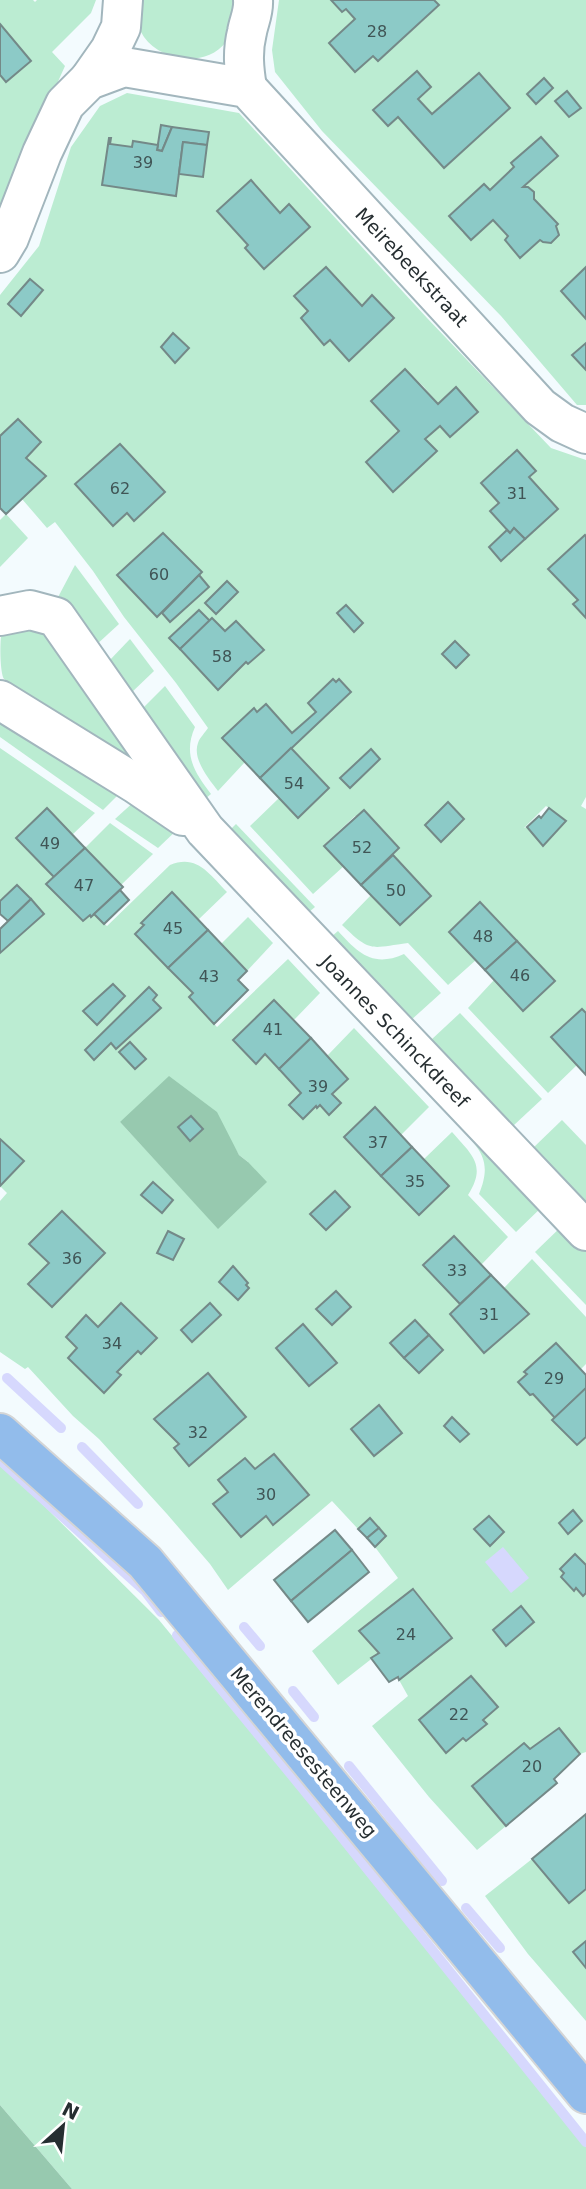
<svg xmlns="http://www.w3.org/2000/svg" width="586" height="2189" viewBox="0 0 586 2189" font-family="'DejaVu Sans',sans-serif">
<rect width="100%" height="100%" fill="#f3fbfe"/>
<g fill="#bbecd2" fill-rule="evenodd">
<path d="M0,0H33L35,2L37,0H96L91,13L52,52L65,66L0,210V75L7,82L30,61L0,24Z"/>
<path d="M135,0H239C236,12 234,32 226,42C206,68 162,62 144,37C136,25 136,14 135,0Z"/>
<path d="M279,0H331L342,12L346,9L355,19L329,43L355,72L373,56L379,61L439,6L434,0H586V267L561,291L586,319V343L573,355L586,370V405H577L501,316L322,131L275,72L272,50ZM417,71L431,87L418,99L432,114L509,108L444,168L398,117L374,110ZM542,137L558,156L523,187L534,192V199L557,224L556,226L559,235L551,243L543,242L540,240L520,258L505,240L508,236L493,220L471,239L464,232L463,233L449,215L484,184L490,190L514,167L512,162Z"/>
<path d="M127,93L239,113L427,318L551,448L586,460V536H584L548,569L578,600L573,604L586,618V797L581,806L586,809V1013L581,1009L551,1037L577,1065L548,1093L468,1008L494,980L524,1011L555,981L481,902L449,931L476,960L448,985L408,943C370,948 371,953 342,925L371,895L400,925L431,896L393,855L399,848L355,816L324,845L344,866L313,894L250,826L279,798L298,818L329,788L291,748L351,691L340,679L309,703L316,712L292,733L266,705L257,712L254,709L245,762L218,791C209,779 192,759 198,743C200,737 205,733 208,728L176,683L124,617L93,571L55,522L47,528L22,499L46,476L26,458L41,442L18,419L0,436V295L39,246L71,147L100,106ZM161,125L209,133L203,177L179,174L175,196L103,185L109,139L110,144L132,147L133,142L158,145ZM251,181L280,213L289,205L310,227L264,269L245,249L248,245L217,211ZM326,267L362,306L372,296L349,361L330,340L324,345L301,318L308,311L295,295ZM405,369L424,387L438,404L456,388L478,412L450,436L440,426L425,439L436,451L393,492L366,462L399,431L371,401ZM120,445L127,513L113,525L75,484ZM517,450L535,471L529,477L558,509L501,561L489,548L507,530L490,511L499,503L481,483ZM163,533L201,573L157,617L118,575ZM199,610L210,621L225,631L236,621L263,650L249,664L246,662L219,689L170,638ZM546,806L566,821L543,846L527,827L524,828Z"/>
<path d="M6,514L28,538L0,567V520Z"/>
<path d="M75,565L119,624L95,646L56,601Z"/>
<path d="M16,625L44,631L133,758L130,759L124,757L4,679C0,672 0,645 1,637C3,631 11,628 16,625Z"/>
<path d="M130,639L154,671L130,694L108,662Z"/>
<path d="M165,686L195,727C183,754 194,772 211,794L205,799L141,710Z"/>
<path d="M0,712L122,791L103,810L0,737Z"/>
<path d="M0,748L95,813L72,835L47,808L16,837L54,877L47,885L82,921L90,915L91,917L94,914L107,926L170,865C197,854 209,874 227,892L198,920L172,893L141,923L144,925L135,934L193,993L190,997L217,1027L288,959L320,993L294,1020L274,1000L233,1040L255,1064L265,1054L301,1093L303,1119L316,1106L320,1105L329,1114L340,1104L332,1094L348,1078L327,1056L354,1028L429,1107L401,1135L375,1107L344,1137L419,1215L449,1186L424,1159L452,1132C472,1155 487,1165 468,1195L508,1237L481,1265L453,1236L424,1265L460,1304L451,1314L484,1353L528,1315L504,1288L532,1259L586,1317V1364L581,1369L556,1344L525,1372L527,1374L518,1382L530,1395L533,1394L577,1445L586,1437V1565L575,1554L560,1569L564,1573L561,1577L574,1590L576,1588L583,1596L586,1593V1752L580,1754L559,1728L530,1749L506,1826L477,1850L429,1797L372,1726L408,1696L399,1680L452,1638L414,1589L360,1631L379,1653L338,1685L312,1651L398,1578L375,1547L386,1536L370,1519L358,1529L332,1501L228,1590L210,1564L167,1514L99,1439L73,1416L28,1367L25,1369L0,1352V1201L7,1193L0,1186L24,1161L0,1139V953L44,914L17,886L0,901ZM150,987L157,995L153,1000L161,1008L116,1048L111,1043L94,1060L85,1051ZM120,1122L230,1140L239,1155L248,1162L218,1228ZM62,1211L105,1252L52,1307L28,1284L49,1263ZM335,1291L351,1308L332,1325L316,1308ZM121,1303L157,1338L141,1354L138,1351L117,1372L104,1393L68,1358L77,1348L66,1336L86,1316L98,1327ZM210,1303L220,1315L192,1342L181,1331ZM414,1320L443,1350L419,1373L390,1343ZM303,1324L336,1362L309,1385L276,1348ZM208,1373L246,1417L179,1444L155,1419ZM379,1406L402,1433L374,1455ZM274,1454L308,1495L273,1525L266,1516L213,1504L228,1492L218,1480L245,1458L255,1469ZM521,1606L534,1622L506,1646L493,1630ZM471,1676L498,1707L483,1720L486,1723L463,1738L446,1753L419,1720Z"/>
<path d="M136,800L180,827L158,848L115,819Z"/>
<path d="M110,823L153,854L121,885L85,848Z"/>
<path d="M236,824L315,907L309,912L230,830Z"/>
<path d="M248,917L273,943L247,971L221,944Z"/>
<path d="M338,931C358,953 373,968 404,954L441,993L410,1021L331,937Z"/>
<path d="M460,1013L542,1099L513,1126L431,1040Z"/>
<path d="M464,1118L545,1204L516,1232L479,1194C493,1160 480,1149 457,1125Z"/>
<path d="M562,1120L586,1145V1204L533,1148Z"/>
<path d="M564,1224L586,1247V1305L535,1252Z"/>
<path d="M0,1462L159,1620L586,2138V2189H72L0,2105Z"/>
<path d="M532,1859L586,1889V1941L573,1952L586,1968V2021L528,1954L485,1896Z"/>
</g>
<g fill="#97c9af">
<path d="M169,1076L217,1112L239,1155L248,1162L267,1182L218,1229L120,1122Z"/>
<path d="M0,2105L72,2189H0Z"/>
</g>
<path fill="#d6d8fd" d="M503,1547L529,1578L511,1593L485,1562Z"/>
<g fill="none" stroke-linecap="round" stroke-linejoin="round">
<g stroke="#d6d8fd" stroke-width="10">
<path d="M7,1378L61,1428"/>
<path d="M82,1447L138,1504"/>
<path d="M0,1460L145,1591L161,1612"/>
<path d="M244,1627L260,1646"/>
<path d="M177,1635L317,1806L586,2142"/>
<path d="M293,1691L314,1717"/>
<path d="M349,1766L442,1881"/>
<path d="M466,1908L500,1948"/>
</g>
</g>
<g fill="#8ccac7" stroke="#748988" stroke-width="2">
<path d="M331,0H434L439,5L378,61L373,56L355,72L329,43L355,19L346,9L342,12Z"/>
<path d="M0,24L31,61L6,82L0,75Z"/>
<path d="M417,71L431,87L418,99L432,114L479,73L510,108L444,168L398,117L388,126L373,110Z"/>
<path d="M544,78L553,88L536,104L527,94Z"/>
<path d="M567,91L581,108L569,117L555,101Z"/>
<path d="M161,125L172,127L162,151L157,150Z"/>
<path d="M172,127L209,132L207,145L183,142L176,196L102,185L109,138H111L110,144L132,147L133,141L158,145L157,150L162,151Z"/>
<path d="M541,137L558,156L523,187H528L534,192V199L558,224L556,226L559,235L551,243L543,242L540,240L520,258L505,240L508,236L493,220L471,240L449,216L484,184L490,190L514,167L511,163Z"/>
<path d="M183,142L207,145L203,177L179,174Z"/>
<path d="M251,180L280,213L289,204L310,227L264,269L245,248L248,245L217,211Z"/>
<path d="M326,267L362,306L372,295L394,318L349,361L330,340L324,345L301,318L308,311L294,296Z"/>
<path d="M586,267V319L561,291Z"/>
<path d="M30,279L43,290L21,316L8,304Z"/>
<path d="M173,333L189,348L175,363L161,347Z"/>
<path d="M586,343V370L572,355Z"/>
<path d="M405,369L438,404L456,387L478,412L450,437L440,426L425,439L437,451L393,492L366,462L399,431L371,401Z"/>
<path d="M18,419L41,442L26,458L46,476L6,514L0,508V436Z"/>
<path d="M120,444L165,492L134,521L127,513L113,526L75,484Z"/>
<path d="M517,450L536,471L529,477L558,509L525,539L514,528L510,533L490,511L499,503L481,483Z"/>
<path d="M514,528L525,539L501,561L489,547L507,530L510,533Z"/>
<path d="M163,533L202,572L157,617L117,575Z"/>
<path d="M585,535L586,536V618L573,604L578,600L548,569Z"/>
<path d="M199,575L209,587L170,622L162,613Z"/>
<path d="M227,581L238,592L216,614L205,603Z"/>
<path d="M346,605L363,623L354,632L337,613Z"/>
<path d="M199,610L210,621L180,649L169,638Z"/>
<path d="M212,618L225,631L236,621L264,650L248,664L246,662L218,690L180,649Z"/>
<path d="M455,641L469,655L456,668L442,654Z"/>
<path d="M333,679L336,682L339,679L351,692L260,778L222,738L254,708L257,712L266,704L292,733L316,712L308,703Z"/>
<path d="M291,748L329,788L298,818L260,778Z"/>
<path d="M371,749L380,759L350,788L340,778Z"/>
<path d="M448,802L464,819L441,842L425,825Z"/>
<path d="M47,808L85,848L54,877L16,838Z"/>
<path d="M549,808L566,821L543,846L527,827L539,816L541,818Z"/>
<path d="M364,810L399,848L361,885L324,846Z"/>
<path d="M85,848L123,887L91,917L90,915L83,921L46,884Z"/>
<path d="M393,855L431,896L400,925L361,885Z"/>
<path d="M17,885L31,899L8,921L0,914V901Z"/>
<path d="M120,890L129,900L104,924L94,914Z"/>
<path d="M172,892L208,930L168,968L135,934L144,925L141,923Z"/>
<path d="M31,899L44,914L0,953V929Z"/>
<path d="M480,902L517,941L485,970L449,932Z"/>
<path d="M208,930L247,971L238,980L248,990L214,1024L189,997L193,993L168,968Z"/>
<path d="M517,941L555,981L523,1011L485,970Z"/>
<path d="M113,984L125,996L97,1025L83,1011Z"/>
<path d="M149,987L157,995L153,1000L161,1008L116,1049L111,1043L94,1060L85,1050Z"/>
<path d="M274,1000L311,1038L279,1069L265,1054L256,1064L233,1040Z"/>
<path d="M582,1009L586,1013V1075L551,1037Z"/>
<path d="M311,1038L348,1079L332,1094L341,1103L329,1115L320,1105L317,1108L316,1106L303,1119L289,1105L301,1093L279,1069Z"/>
<path d="M130,1042L146,1059L135,1069L119,1052Z"/>
<path d="M375,1107L412,1147L381,1176L344,1137Z"/>
<path d="M191,1116L203,1129L190,1141L178,1127Z"/>
<path d="M0,1139L24,1161L0,1186Z"/>
<path d="M412,1147L449,1186L419,1215L381,1176Z"/>
<path d="M153,1182L173,1200L162,1213L141,1195Z"/>
<path d="M335,1191L350,1207L326,1230L310,1214Z"/>
<path d="M62,1211L105,1253L52,1307L28,1284L49,1263L29,1244Z"/>
<path d="M168,1231L184,1239L173,1260L157,1253Z"/>
<path d="M454,1236L491,1275L460,1304L423,1265Z"/>
<path d="M233,1266L248,1283L246,1285L249,1288L238,1300L219,1282Z"/>
<path d="M491,1275L529,1314L484,1353L450,1314Z"/>
<path d="M336,1291L351,1307L332,1325L316,1309Z"/>
<path d="M121,1303L157,1338L141,1354L138,1351L117,1372L121,1375L104,1393L68,1358L77,1348L66,1337L86,1315L98,1327Z"/>
<path d="M210,1303L221,1315L192,1342L181,1330Z"/>
<path d="M415,1320L429,1335L404,1358L390,1343Z"/>
<path d="M303,1324L337,1363L309,1386L276,1348Z"/>
<path d="M429,1335L443,1350L419,1373L404,1358Z"/>
<path d="M556,1343L586,1375V1388L555,1418L533,1394L530,1395L518,1382L527,1374L524,1372Z"/>
<path d="M208,1373L246,1417L189,1466L174,1448L179,1444L154,1419Z"/>
<path d="M586,1388V1437L577,1445L552,1420Z"/>
<path d="M379,1405L402,1433L374,1456L351,1429Z"/>
<path d="M452,1417L469,1434L460,1442L444,1426Z"/>
<path d="M274,1454L309,1495L273,1525L266,1516L241,1537L213,1504L228,1492L218,1480L245,1458L255,1469Z"/>
<path d="M573,1510L582,1521L568,1534L559,1523Z"/>
<path d="M489,1516L504,1532L490,1546L474,1529Z"/>
<path d="M370,1518L379,1528L367,1538L358,1529Z"/>
<path d="M379,1528L386,1536L375,1547L367,1538Z"/>
<path d="M335,1530L352,1550L291,1601L274,1580Z"/>
<path d="M352,1550L369,1572L308,1622L291,1601Z"/>
<path d="M575,1554L586,1565V1593L583,1596L576,1588L574,1591L561,1577L564,1573L560,1569Z"/>
<path d="M413,1589L452,1638L399,1680L398,1677L389,1682L371,1658L379,1653L359,1631Z"/>
<path d="M521,1606L534,1622L506,1646L493,1630Z"/>
<path d="M471,1676L498,1707L483,1720L487,1724L466,1741L463,1738L446,1753L419,1720Z"/>
<path d="M559,1728L580,1754L554,1779L557,1783L506,1826L472,1786L524,1743L530,1749Z"/>
<path d="M586,1814V1889L569,1903L532,1859Z"/>
<path d="M586,1941V1968L573,1952Z"/>
</g>
<g fill="none" stroke-linecap="round" stroke-linejoin="round">
<g stroke="#a2b6bd" stroke-width="42">
<g id="minor">
<path d="M89,80L110,50L121,27L123,0"/>
<path d="M247,88C244,69 242,52 247,32C249,21 254,12 253,0"/>
<path d="M0,253L9,238L42,153L65,104L89,80L124,67L247,88L540,407L562,423L586,434"/>
<path d="M0,616L30,610L56,617L205,830L586,1231"/>
<path d="M0,700L136,784L183,816"/>
</g>
</g>
<g stroke="#d4d5d6" stroke-width="42">
<path id="major" d="M0,1433L145,1562L586,2094"/>
</g>
<use href="#minor" stroke="#fff" stroke-width="38"/>
<use href="#major" stroke="#92bceb" stroke-width="38"/>
</g>
<g text-anchor="middle" stroke-width="7" stroke-linejoin="round" paint-order="stroke">
<g font-size="16" fill="#405556">
<text x="377" y="37">28</text>
<text x="143" y="168">39</text>
<text x="120" y="494">62</text>
<text x="517" y="499">31</text>
<text x="159" y="580">60</text>
<text x="222" y="662">58</text>
<text x="294" y="789">54</text>
<text x="50" y="849">49</text>
<text x="362" y="853">52</text>
<text x="84" y="891">47</text>
<text x="396" y="896">50</text>
<text x="173" y="934">45</text>
<text x="483" y="942">48</text>
<text x="520" y="981">46</text>
<text x="209" y="982">43</text>
<text x="273" y="1035">41</text>
<text x="318" y="1092">39</text>
<text x="378" y="1148">37</text>
<text x="415" y="1187">35</text>
<text x="72" y="1264">36</text>
<text x="457" y="1276">33</text>
<text x="489" y="1320">31</text>
<text x="112" y="1349">34</text>
<text x="554" y="1384">29</text>
<text x="198" y="1438">32</text>
<text x="266" y="1500">30</text>
<text x="406" y="1640">24</text>
<text x="459" y="1720">22</text>
<text x="532" y="1772">20</text>
</g>
<g font-size="19" fill="#262e31" stroke="#fff">
<text transform="translate(412 267) rotate(47)" y="7">Meirebeekstraat</text>
<text transform="translate(395 1031) rotate(46)" y="7">Joannes Schinckdreef</text>
<text transform="translate(304 1752) rotate(50)" y="7">Merendreesesteenweg</text>
</g>
</g>
<g transform="translate(63 2126) rotate(27)" stroke="#ffffff" stroke-width="5" paint-order="stroke">
<path d="M0-5L12 26L0 18L-12 26Z" fill="#262e31"/>
<text y="-10" font-size="19" font-weight="bold" text-anchor="middle" fill="#262e31">N</text>
</g>
</svg>
